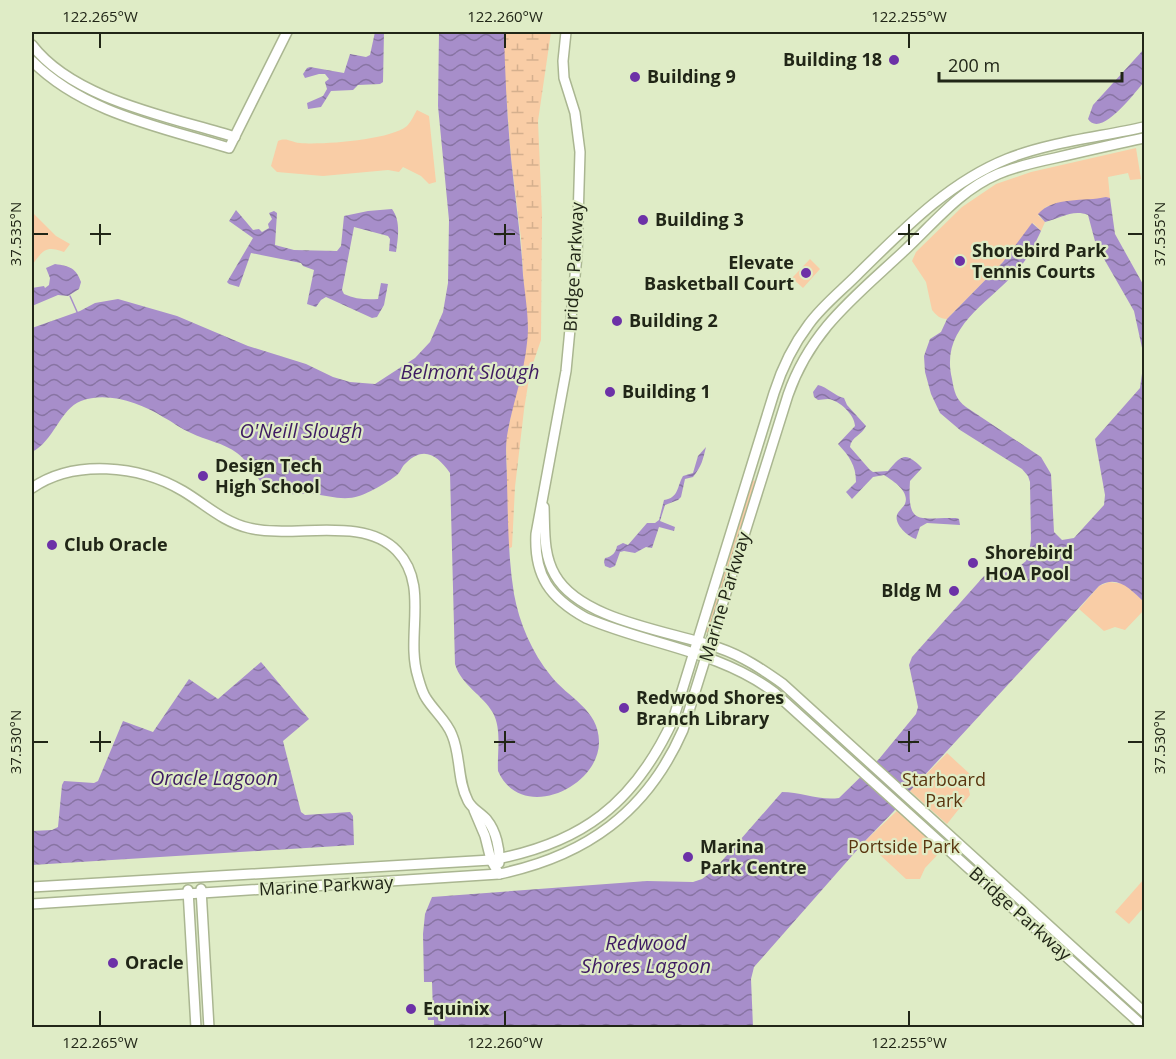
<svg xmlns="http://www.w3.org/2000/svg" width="1176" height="1059" viewBox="0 0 1176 1059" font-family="'Open Sans',sans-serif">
<defs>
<pattern id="wetland-marsh" width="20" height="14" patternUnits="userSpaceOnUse" patternTransform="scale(1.5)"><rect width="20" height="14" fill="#f9cda6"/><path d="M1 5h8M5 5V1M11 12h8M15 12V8" fill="none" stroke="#d5b08e"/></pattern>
<pattern id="water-waves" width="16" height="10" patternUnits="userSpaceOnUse" patternTransform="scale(1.5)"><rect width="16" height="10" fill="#a78eca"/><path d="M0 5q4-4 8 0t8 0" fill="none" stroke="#8874a3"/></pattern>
</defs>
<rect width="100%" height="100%" fill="#dfecc6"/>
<g fill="#f9cda6">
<path d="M417,110L429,116L436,182L429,184L421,176L403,167L399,172L388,170L323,176L277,172L271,166L278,141C287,137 290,142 300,143C322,145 390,140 407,126C411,122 414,115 417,110Z"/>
<path d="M1136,148L1141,179L1130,180L1128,173L1108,177L1110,198L1058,203L1046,207L1038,215L1045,222L1041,231L1033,223L1003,262L947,319C940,319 936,315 932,310L926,282L912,261L916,252L962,207L996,184L1031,172Z"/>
<path d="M32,212L56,236L70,244L64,252C45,245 43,251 32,265Z"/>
<path d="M810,259L820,269L803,288L792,278Z"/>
<path d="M751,480L756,481L710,633H708L706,632Z"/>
<path d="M1109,582L1125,584L1144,602V610L1125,630L1115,627L1104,631L1079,609L1099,586Z"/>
<path d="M947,753L972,776L968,786L970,795L947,824L910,791Z"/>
<path d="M898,810L942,850L925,868L920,879H906L865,841Z"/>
<path d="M1144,879V907L1129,924L1115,912Z"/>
</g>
<path fill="url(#wetland-marsh)" d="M504,32H551L538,121L542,215L541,340L530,372L524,410L515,487L512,547L508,549L506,438L527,342L521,238L511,158L504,66Z"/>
<g fill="url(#water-waves)">
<path d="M375,32H384L383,82L380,84L358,85L353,90L331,91L321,107L308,109L307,103L323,96L327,89L325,82L329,79L325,74H319L305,78L303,74L307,68L310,67L344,73L350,54L366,57L370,55Z"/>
<path d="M439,32H504C505,74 507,116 511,158C515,197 521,236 523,275C525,296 530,323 527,343C524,374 512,405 507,436C505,450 507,467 507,481C508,519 508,557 514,594C519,622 532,653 551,676C568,698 600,710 599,743C598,788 521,823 498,771C497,752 502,730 493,713C483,695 461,685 455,664L450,473C438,456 424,445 406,463C402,466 401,471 398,474C392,480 367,494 359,496C344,501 329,496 314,494C303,493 293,495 282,494C259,492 253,464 237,453C224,443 205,440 191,433C181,429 173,422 163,417C141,403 107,391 81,401C60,409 54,441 32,452V328L80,311L95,303L118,299L177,316L248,346L306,364L333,377L350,382L375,384L415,358L430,342L443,312L448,283L449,220L438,106Z"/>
<path d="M1144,49V82C1135,92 1101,139 1088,119L1093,105Z"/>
<path d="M1106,197L1110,198L1115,234L1144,286V357L1134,311L1096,245L1088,215C1072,209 1060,219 1045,222L1038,214C1054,196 1084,202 1106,197Z"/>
<path d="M392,209C401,221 398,238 396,252L389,251L390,239L388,236L354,227L342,290L344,294C355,299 366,300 378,299L381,283L388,284L384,305L377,317L372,318L326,297L321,300L316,307L307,304L314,270L303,266L301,263L251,253L239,287L229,284L227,282L253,238L229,221L236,210L253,230L259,229L262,232L269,228L268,224L272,219L269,213L274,211L277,213L275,245L294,250L337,251L341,246L344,216L368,211Z"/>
<path d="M1032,223L1041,231C1035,243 1029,257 1020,267C991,303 939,325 952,379C954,391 956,400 966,407L1041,457L1051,474L1054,532L1062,540L1074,538L1104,505L1105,495L1095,439L1140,388L1144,359V602C1131,590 1118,574 1099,586L910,791L894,811L865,841L754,967L751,979L753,1027H428L427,1025H434V1020H428L427,1012H433L432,982H424L423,934L425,914L432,897L647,881L693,882L702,879L713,871L782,792C801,792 820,801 839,798L879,759L916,714L918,707L909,665L912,657L984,576L1014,571L1026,561L1029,553L1031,539L1030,482L1028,476L1022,469L960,430L940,413L931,394L925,372L924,356L930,339L941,332L947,319L1003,262Z"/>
<path d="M55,264C70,266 76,268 81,282L79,289L68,296L58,295L32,306V288L44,286L45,288L49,285L50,278L46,268Z"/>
<path d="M818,385C827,387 835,396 844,398L847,405L866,426C862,435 851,437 850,447L870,470L873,472L888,471C902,454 906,452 922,468L910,481C907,528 919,517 956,518L959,519L960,525L927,523L920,527L916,539C909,537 894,525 897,515C898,511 903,508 905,504C910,491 893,481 884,475L873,477L852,499L846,492L856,482C856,465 849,456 838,444L855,426C855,415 839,400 828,399C824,399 821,400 818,400L814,397L813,392Z"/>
<path d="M706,447C703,459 702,466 693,477L685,479L681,497L678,500L665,505L660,521L675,527L674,531L659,527L652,548L646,547L635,553L624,551L620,552L615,566L610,568L605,566L604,562L605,558C612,557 616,552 617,546L623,543L628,545L647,523H655L659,520L664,500C679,498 677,486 683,476L693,473L698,456Z"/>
<path d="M261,662L309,719L283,741L301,812L305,815L350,812L353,816L354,845L32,865V831L52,830L58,827L62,785L64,781L94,783L98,781L123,721L153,732L189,679L218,699Z"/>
</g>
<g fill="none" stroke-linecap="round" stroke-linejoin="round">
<path stroke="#a78eca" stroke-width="1.5" d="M70,296L78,314"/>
<g stroke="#aab691" stroke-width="12">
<g id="secondary">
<path d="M566,32L563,61L564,78L575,113L580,152L577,255L566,371L536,534C534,576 550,598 586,618C649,645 717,650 774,692L1144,1027"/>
<path d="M32,45C74,100 171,117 235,137"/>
<path d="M32,61C84,113 161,127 229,148L287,32"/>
<path d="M32,488C74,459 139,465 183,491C205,504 223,522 249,528C294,539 363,515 397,551C430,585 405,636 418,677C420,684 422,692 426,698C434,711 447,721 452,735C461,756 457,780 468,801C472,809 481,813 487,820C496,831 500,849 499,863"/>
<path d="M544,507C545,531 543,554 555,575C581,621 671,631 719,648C743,656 763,670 783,684L1144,1012"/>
<path d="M474,810L485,836L491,860L499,874"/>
<path d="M32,887L491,860C581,844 634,804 673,720L774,393C782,368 793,345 809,324C822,306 841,291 857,275C902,231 947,183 1007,159C1049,142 1100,137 1144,127"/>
<path d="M201,889L209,1028"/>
<path d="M188,890L196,1028"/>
<path d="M32,904L499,874C586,856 647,812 683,730L788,395C811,329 855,297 904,251C934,223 960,190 998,174C1017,166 1036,162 1055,158C1085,151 1115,144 1144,138"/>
</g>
</g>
<use href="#secondary" stroke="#fff" stroke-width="9"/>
</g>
<path fill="none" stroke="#212617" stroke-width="2" d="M100,33V48M505,33V48M909,33V48M100,224V245M505,224V245M909,224V245M33,234H48M90,234H111M494,234H515M898,234H919M1128,234H1143M100,731V752M505,731V752M909,731V752M33,742H48M90,742H111M494,742H515M898,742H919M1128,742H1143M100,1011V1026M505,1011V1026M909,1011V1026"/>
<g fill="#6c31a7" stroke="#dfecc6" stroke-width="2">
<circle cx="894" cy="60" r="6"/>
<circle cx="635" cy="77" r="6"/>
<circle cx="643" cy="220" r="6"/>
<circle cx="960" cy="261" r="6"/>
<circle cx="806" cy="273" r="6"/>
<circle cx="617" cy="321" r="6"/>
<circle cx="610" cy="392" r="6"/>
<circle cx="203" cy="476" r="6"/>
<circle cx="52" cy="545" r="6"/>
<circle cx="973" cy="563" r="6"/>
<circle cx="954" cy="591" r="6"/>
<circle cx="624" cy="708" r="6"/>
<circle cx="688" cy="857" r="6"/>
<circle cx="113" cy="963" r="6"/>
<circle cx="411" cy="1009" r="6"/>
</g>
<g text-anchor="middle" stroke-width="4.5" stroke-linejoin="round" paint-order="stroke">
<g font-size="18" font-weight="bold" fill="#212617" stroke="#dfecc6" text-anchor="start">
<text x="882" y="66" text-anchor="end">Building 18</text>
<text x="647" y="83">Building 9</text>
<text x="655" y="226">Building 3</text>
<text x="972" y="257">Shorebird Park<tspan x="972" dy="21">Tennis Courts</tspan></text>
<text x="794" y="269" text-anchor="end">Elevate<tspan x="794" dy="21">Basketball Court</tspan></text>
<text x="629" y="327">Building 2</text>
<text x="622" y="398">Building 1</text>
<text x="215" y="472">Design Tech<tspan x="215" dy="21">High School</tspan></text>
<text x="64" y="551">Club Oracle</text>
<text x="985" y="559">Shorebird<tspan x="985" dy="21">HOA Pool</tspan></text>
<text x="942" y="597" text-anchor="end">Bldg M</text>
<text x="636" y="704">Redwood Shores<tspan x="636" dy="21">Branch Library</tspan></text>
<text x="700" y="853">Marina<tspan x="700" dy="21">Park Centre</tspan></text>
<text x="125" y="969">Oracle</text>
<text x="423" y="1015">Equinix</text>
</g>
<g font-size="18" fill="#212617" stroke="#dfecc6">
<text transform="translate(574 267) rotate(-87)" y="6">Bridge Parkway</text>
<text transform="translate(725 597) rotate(-73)" y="6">Marine Parkway</text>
<text transform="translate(326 886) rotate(-3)" y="6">Marine Parkway</text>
<text transform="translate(1020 914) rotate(42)" y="6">Bridge Parkway</text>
</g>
<g font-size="18" fill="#59350f" stroke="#dfecc6">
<text x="944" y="786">Starboard<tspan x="944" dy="21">Park</tspan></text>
<text x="904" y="853">Portside Park</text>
</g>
<g font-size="20" font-style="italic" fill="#3e1b62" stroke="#dfecc6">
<text x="470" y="379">Belmont Slough</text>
<text x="301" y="438">O'Neill Slough</text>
<text x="214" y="785">Oracle Lagoon</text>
<text x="646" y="950">Redwood<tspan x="646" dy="23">Shores Lagoon</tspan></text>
</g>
</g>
<rect width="1176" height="1059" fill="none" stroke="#dfecc6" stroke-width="66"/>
<path d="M939 72v9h183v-9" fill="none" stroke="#212617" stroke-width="3"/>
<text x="948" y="72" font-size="18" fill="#212617" stroke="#dfecc6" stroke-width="4.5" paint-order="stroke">200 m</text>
<rect x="33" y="33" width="1110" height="993" fill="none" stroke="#212617" stroke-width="2"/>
<g font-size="15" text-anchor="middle" fill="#212617">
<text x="100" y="22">122.265°W</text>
<text x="505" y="22">122.260°W</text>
<text x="909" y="22">122.255°W</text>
<text transform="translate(16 234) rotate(-90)" y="5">37.535°N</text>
<text transform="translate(1160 234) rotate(-90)" y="5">37.535°N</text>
<text transform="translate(16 742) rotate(-90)" y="5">37.530°N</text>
<text transform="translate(1160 742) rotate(-90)" y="5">37.530°N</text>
<text x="100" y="1048">122.265°W</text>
<text x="505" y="1048">122.260°W</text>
<text x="909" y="1048">122.255°W</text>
</g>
</svg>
